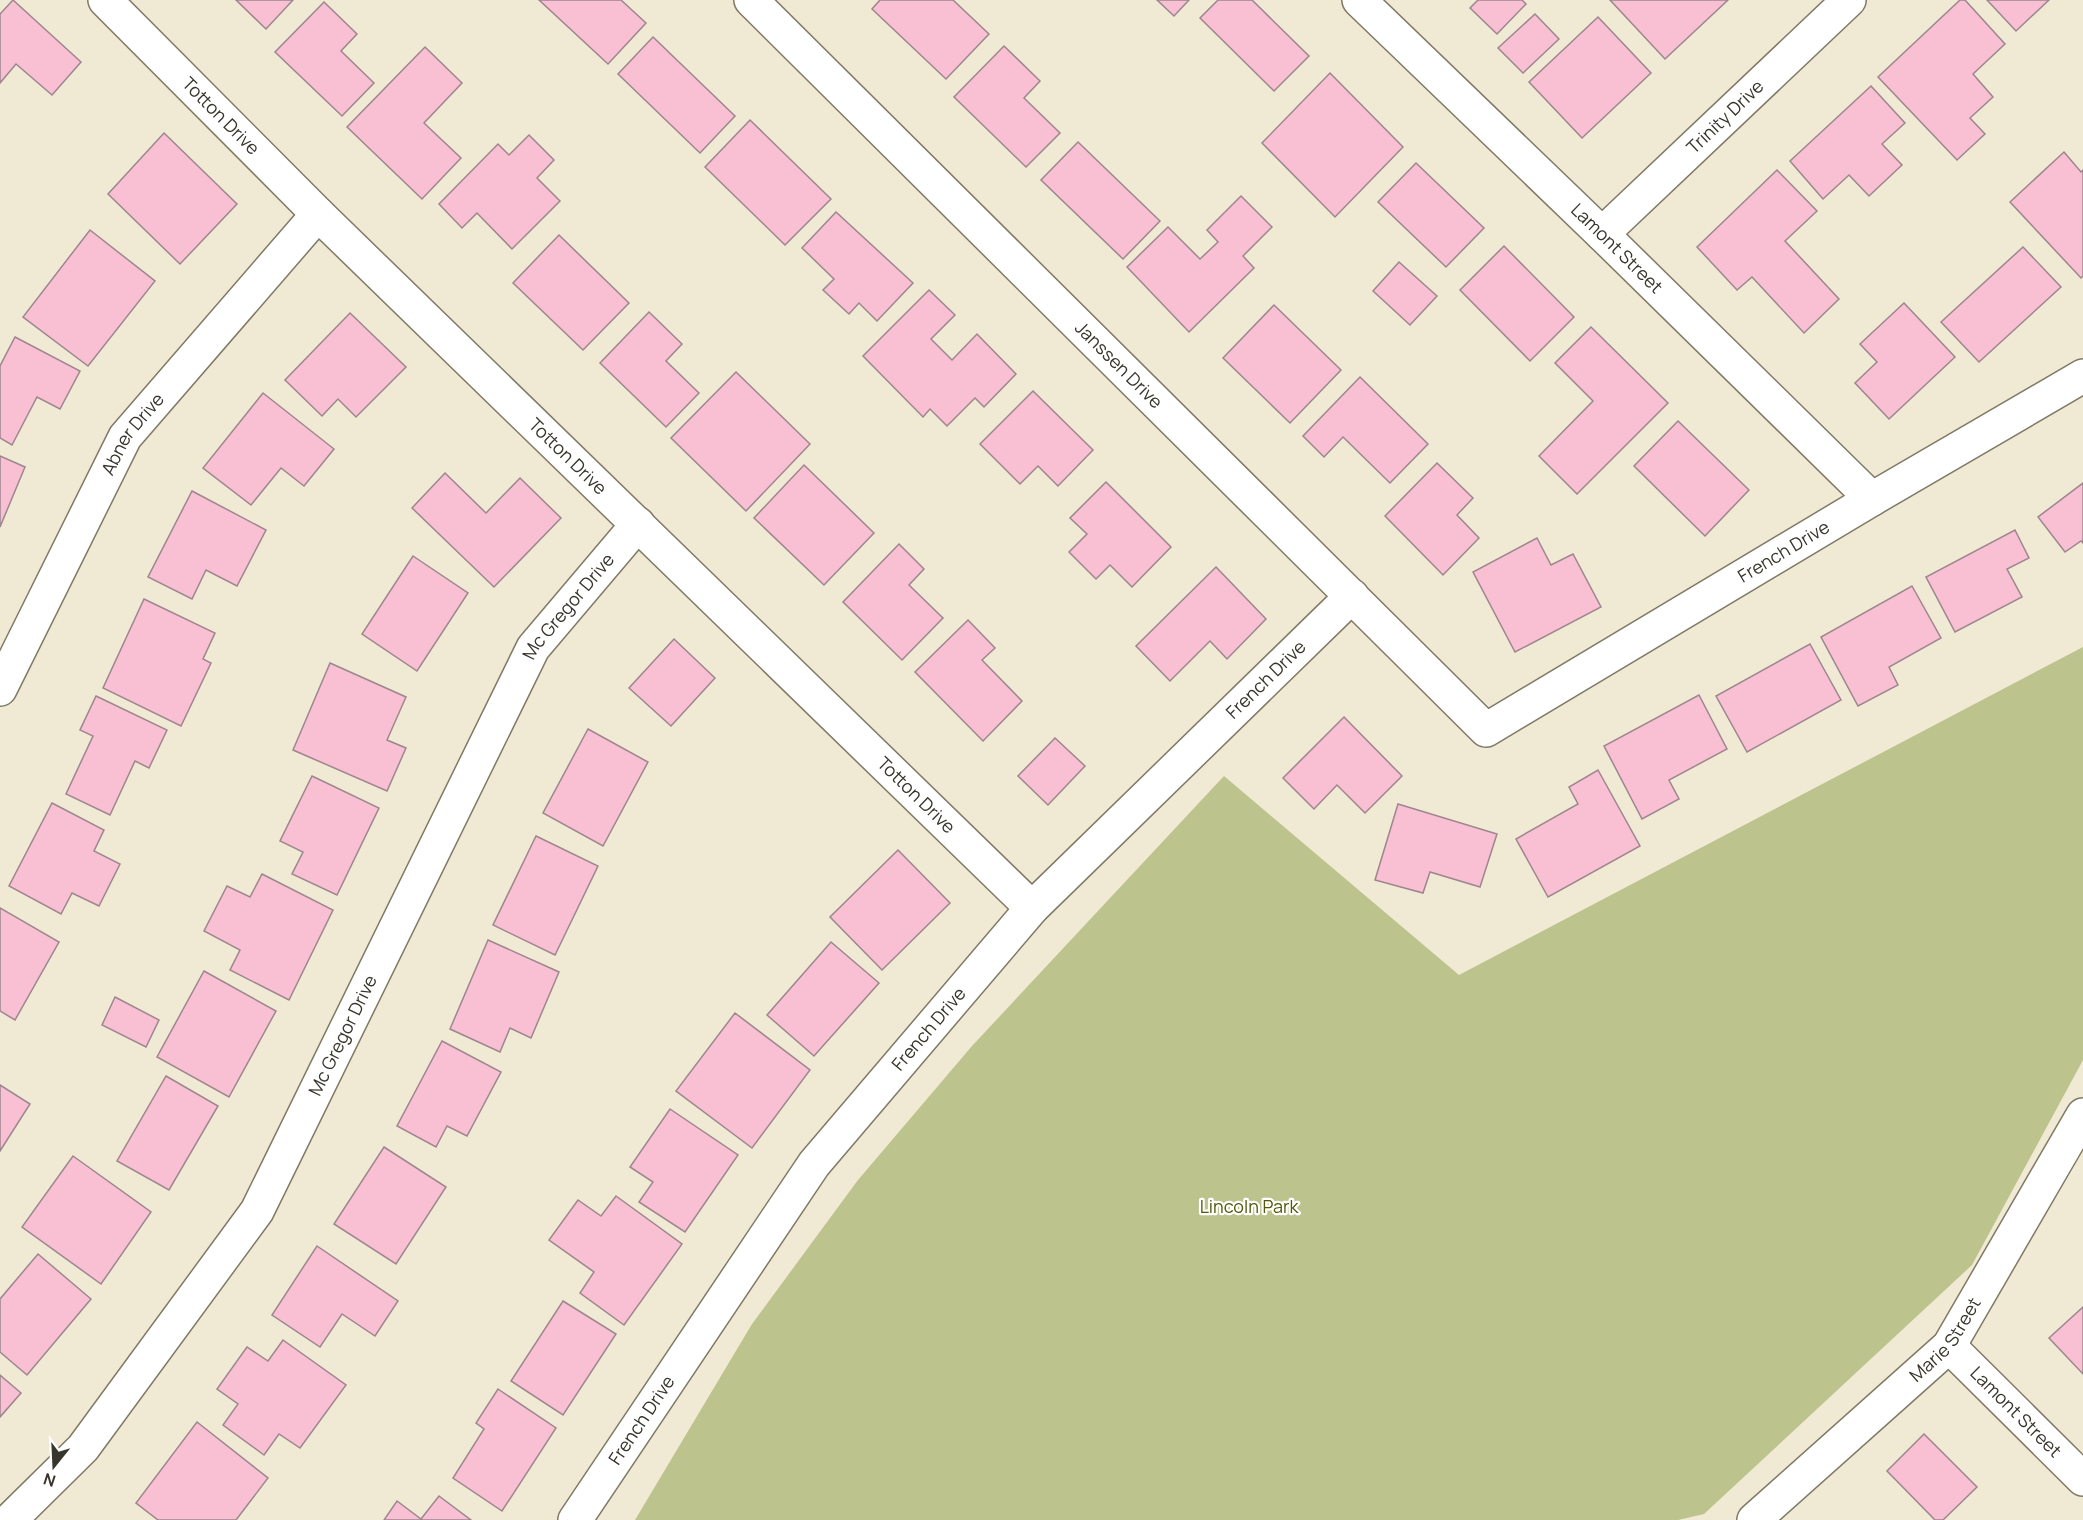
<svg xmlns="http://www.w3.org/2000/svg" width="2083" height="1520" viewBox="0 0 2083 1520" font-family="Manrope,sans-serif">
<rect width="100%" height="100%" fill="#f0ead4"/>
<path fill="#bcc38c" d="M2083,647V1060L1972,1265L1704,1514L1678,1520H635L752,1324L858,1180L972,1046L1224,776L1459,975Z"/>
<g fill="#f9bfd3" stroke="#9d868e" stroke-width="1.5">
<path d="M13,0L81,62L52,95L16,64L0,83V14Z"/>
<path d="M236,0H293L266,29Z"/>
<path d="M539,0H621L646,23L608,64Z"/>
<path d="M880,0H953L989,34L946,79L872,9Z"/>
<path d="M1157,0H1189L1174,16Z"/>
<path d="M1218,0H1252L1309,56L1274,91L1200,18Z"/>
<path d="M1478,0H1522L1526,4L1497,34L1470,8Z"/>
<path d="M1610,0H1728L1665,59Z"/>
<path d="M1960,0H1965L2005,44L1973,74L1993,97L1970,118L1985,134L1957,160L1878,77Z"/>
<path d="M1987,0H2049L2016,31Z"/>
<path d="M324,2L357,34L341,51L374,83L342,116L275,52Z"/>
<path d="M1535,14L1559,39L1523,73L1498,48Z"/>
<path d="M1598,17L1651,73L1582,138L1529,82Z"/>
<path d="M653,37L735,116L700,153L618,74Z"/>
<path d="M1004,46L1040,81L1024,98L1060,133L1026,167L954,97Z"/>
<path d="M425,47L462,83L424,123L461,158L422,199L347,127Z"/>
<path d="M1330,73L1403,147L1335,217L1262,143Z"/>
<path d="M1871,86L1905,123L1882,144L1902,165L1869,196L1849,175L1823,199L1790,161Z"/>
<path d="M750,120L831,199L785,245L705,167Z"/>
<path d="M164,133L237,204L180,264L108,194Z"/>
<path d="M529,135L554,160L537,178L560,201L512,249L477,213L462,228L439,204L498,144L509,155Z"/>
<path d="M1078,142L1160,221L1123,259L1041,180Z"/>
<path d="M2064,152L2081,172L2083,170V276L2081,278L2010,202Z"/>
<path d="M1416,163L1484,228L1446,267L1378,202Z"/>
<path d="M1777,170L1817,211L1785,241L1839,299L1804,333L1752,277L1737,290L1697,247Z"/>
<path d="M1241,196L1272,227L1243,256L1254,268L1189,332L1127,267L1168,227L1200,259L1218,242L1207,230Z"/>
<path d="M836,212L913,283L877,321L859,303L849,314L823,290L834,279L802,248Z"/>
<path d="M90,230L155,281L88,366L23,317Z"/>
<path d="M559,235L629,303L583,350L513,283Z"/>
<path d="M1504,246L1574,317L1530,361L1460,290Z"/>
<path d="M2023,247L2061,287L1979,362L1941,322Z"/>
<path d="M1399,262L1437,296L1410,325L1373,291Z"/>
<path d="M929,290L955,315L931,339L952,360L977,334L1016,374L984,407L975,398L947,426L930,409L923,417L863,356Z"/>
<path d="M1904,303L1955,357L1889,419L1855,383L1877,362L1860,344Z"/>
<path d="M1274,305L1341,370L1290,423L1223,358Z"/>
<path d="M649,312L682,344L666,361L699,393L666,427L600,363Z"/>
<path d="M350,313L406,367L356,417L338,399L322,416L285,380Z"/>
<path d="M1591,327L1668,403L1577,494L1539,456L1593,401L1555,363Z"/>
<path d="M15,337L80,371L60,409L37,397L12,445L0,438V366Z"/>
<path d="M736,372L810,444L746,511L671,438Z"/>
<path d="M1360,377L1428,444L1390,483L1343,437L1324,457L1303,436Z"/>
<path d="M1033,391L1093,450L1058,486L1038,466L1020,484L980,444Z"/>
<path d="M263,393L334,449L304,486L281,468L251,505L203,468Z"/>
<path d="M1678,421L1749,490L1705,536L1634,466Z"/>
<path d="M0,456L25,467L0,527Z"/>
<path d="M1437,463L1473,498L1457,515L1479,538L1443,575L1385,516Z"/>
<path d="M804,465L874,533L824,585L754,518Z"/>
<path d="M445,473L486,513L520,478L561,518L494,587L412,508Z"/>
<path d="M1106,482L1171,547L1132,587L1110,565L1096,579L1069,552L1087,534L1070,518Z"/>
<path d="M2083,483V543L2081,541L2065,552L2038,517Z"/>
<path d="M192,491L266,530L237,586L206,570L192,599L148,577Z"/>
<path d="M2015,530L2029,558L2007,569L2022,597L1955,632L1926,577Z"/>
<path d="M1537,538L1551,565L1573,554L1601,607L1515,652L1473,572Z"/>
<path d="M899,544L924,569L909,585L943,618L902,660L843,602Z"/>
<path d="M413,556L468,593L417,671L362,634Z"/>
<path d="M1216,567L1266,619L1227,659L1210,641L1170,681L1136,646Z"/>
<path d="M1912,586L1941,638L1889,667L1898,685L1858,706L1821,637Z"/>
<path d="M144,599L215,633L203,659L211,663L181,726L103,688Z"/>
<path d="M968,620L995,648L982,660L1022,701L983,741L915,672Z"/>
<path d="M674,639L715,678L671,726L629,688Z"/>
<path d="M1810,644L1841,700L1747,752L1716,696Z"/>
<path d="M330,663L406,697L387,740L406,748L387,791L293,750Z"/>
<path d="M1699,695L1727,749L1669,780L1679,799L1642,819L1604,746Z"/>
<path d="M96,696L167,730L149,768L135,761L110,815L66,794L93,736L80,730Z"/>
<path d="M1344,717L1402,776L1365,813L1337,785L1314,809L1283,778Z"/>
<path d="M588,729L648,762L603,846L543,813Z"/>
<path d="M1055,738L1085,766L1048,805L1018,776Z"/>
<path d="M1598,770L1640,846L1548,897L1516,839L1578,804L1569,787Z"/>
<path d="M312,776L379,808L337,895L292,874L303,852L280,841Z"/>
<path d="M52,803L104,830L94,851L120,864L99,906L72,893L61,914L9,886Z"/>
<path d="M1398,804L1497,834L1480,887L1430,872L1423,893L1375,880Z"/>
<path d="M536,836L598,866L555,955L493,925Z"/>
<path d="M898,850L950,903L882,970L830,917Z"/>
<path d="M262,874L333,910L289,1000L230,970L240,950L204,931L227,886L250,897Z"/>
<path d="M0,908L59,942L15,1020L0,1011Z"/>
<path d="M488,940L559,972L531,1038L510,1028L500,1052L450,1029Z"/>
<path d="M831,942L879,983L814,1056L767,1015Z"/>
<path d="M204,971L276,1011L229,1097L157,1057Z"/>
<path d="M115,997L159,1020L146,1047L102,1025Z"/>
<path d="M735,1013L810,1070L752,1148L676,1091Z"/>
<path d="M442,1041L501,1072L467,1136L447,1126L436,1147L397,1126Z"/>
<path d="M166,1076L218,1106L169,1190L117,1161Z"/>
<path d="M0,1085L30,1104L0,1151Z"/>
<path d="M670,1109L738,1155L685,1232L639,1202L653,1182L630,1167Z"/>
<path d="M384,1147L446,1187L396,1264L334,1224Z"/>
<path d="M73,1156L151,1212L101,1284L22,1227Z"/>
<path d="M616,1196L682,1244L624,1325L580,1293L594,1272L549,1240L578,1200L601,1216Z"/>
<path d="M317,1246L398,1301L375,1336L342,1314L320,1347L272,1315Z"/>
<path d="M38,1254L91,1299L27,1375L0,1352V1299Z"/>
<path d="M563,1301L616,1334L563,1415L511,1381Z"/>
<path d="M2083,1307V1374L2049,1338Z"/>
<path d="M283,1340L346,1385L300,1448L279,1434L264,1455L223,1425L238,1404L217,1389L247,1347L268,1361Z"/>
<path d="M0,1375L21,1393L0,1417Z"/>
<path d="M498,1389L556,1428L502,1511L453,1478L484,1429L476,1423Z"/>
<path d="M197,1422L268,1478L236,1520H158L136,1503Z"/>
<path d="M1924,1434L1977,1487L1943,1520H1935L1887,1471Z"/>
<path d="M439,1496L471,1520H384L397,1501L421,1519Z"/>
</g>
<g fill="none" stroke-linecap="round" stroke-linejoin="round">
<g stroke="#7f7966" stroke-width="36">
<g id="minor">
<path id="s1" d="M105,0L318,214L1032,908"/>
<path id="s2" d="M751,0L1486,730L1872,499L2083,376"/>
<path id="s3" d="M1359,0L1602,234L1872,499"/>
<path id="s4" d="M1602,234L1849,0"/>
<path id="s5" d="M0,689L125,437L318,214"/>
<path id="s6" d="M1949,1346L2083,1479"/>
<path id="s7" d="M10,1520L83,1448L257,1211L533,648L638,524"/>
<path id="s8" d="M575,1520L814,1164L1032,908L1352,596"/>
<path id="s9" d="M1754,1520L1949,1346L2083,1115"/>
</g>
</g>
<use href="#minor" stroke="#fff" stroke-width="33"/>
</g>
<g text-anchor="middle" stroke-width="4.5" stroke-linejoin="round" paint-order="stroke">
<g font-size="18" fill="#37352c" stroke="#fff">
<text dy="6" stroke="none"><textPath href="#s1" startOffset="164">Totton Drive</textPath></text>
<text dy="6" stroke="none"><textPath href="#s4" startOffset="170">Trinity Drive</textPath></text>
<text dy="6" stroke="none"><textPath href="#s3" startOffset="358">Lamont Street</textPath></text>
<text dy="6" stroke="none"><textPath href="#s2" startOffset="518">Janssen Drive</textPath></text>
<text dy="6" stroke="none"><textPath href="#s5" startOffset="288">Abner Drive</textPath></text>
<text dy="6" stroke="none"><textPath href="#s1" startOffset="650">Totton Drive</textPath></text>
<text dy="6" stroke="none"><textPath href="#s2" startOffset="1383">French Drive</textPath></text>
<text dy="6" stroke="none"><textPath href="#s7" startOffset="1078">Mc Gregor Drive</textPath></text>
<text dy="6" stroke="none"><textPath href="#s8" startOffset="1092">French Drive</textPath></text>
<text dy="6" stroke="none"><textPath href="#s1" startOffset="1136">Totton Drive</textPath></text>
<text dy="6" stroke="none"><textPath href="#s8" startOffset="606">French Drive</textPath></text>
<text dy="6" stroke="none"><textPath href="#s7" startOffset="592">Mc Gregor Drive</textPath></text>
<text dy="6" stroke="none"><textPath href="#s9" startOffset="264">Marie Street</textPath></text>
<text dy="6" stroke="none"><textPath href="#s6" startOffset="94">Lamont Street</textPath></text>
<text dy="6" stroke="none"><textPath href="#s8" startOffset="120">French Drive</textPath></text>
</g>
<g font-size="18" fill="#53590a" stroke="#fff">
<text x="1249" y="1213">Lincoln Park</text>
</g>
</g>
<g transform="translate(54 1466) rotate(198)" stroke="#ffffff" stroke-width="4.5" paint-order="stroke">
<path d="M0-4.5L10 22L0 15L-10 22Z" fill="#37352c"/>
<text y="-9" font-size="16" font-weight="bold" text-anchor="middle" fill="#37352c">N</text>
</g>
</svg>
